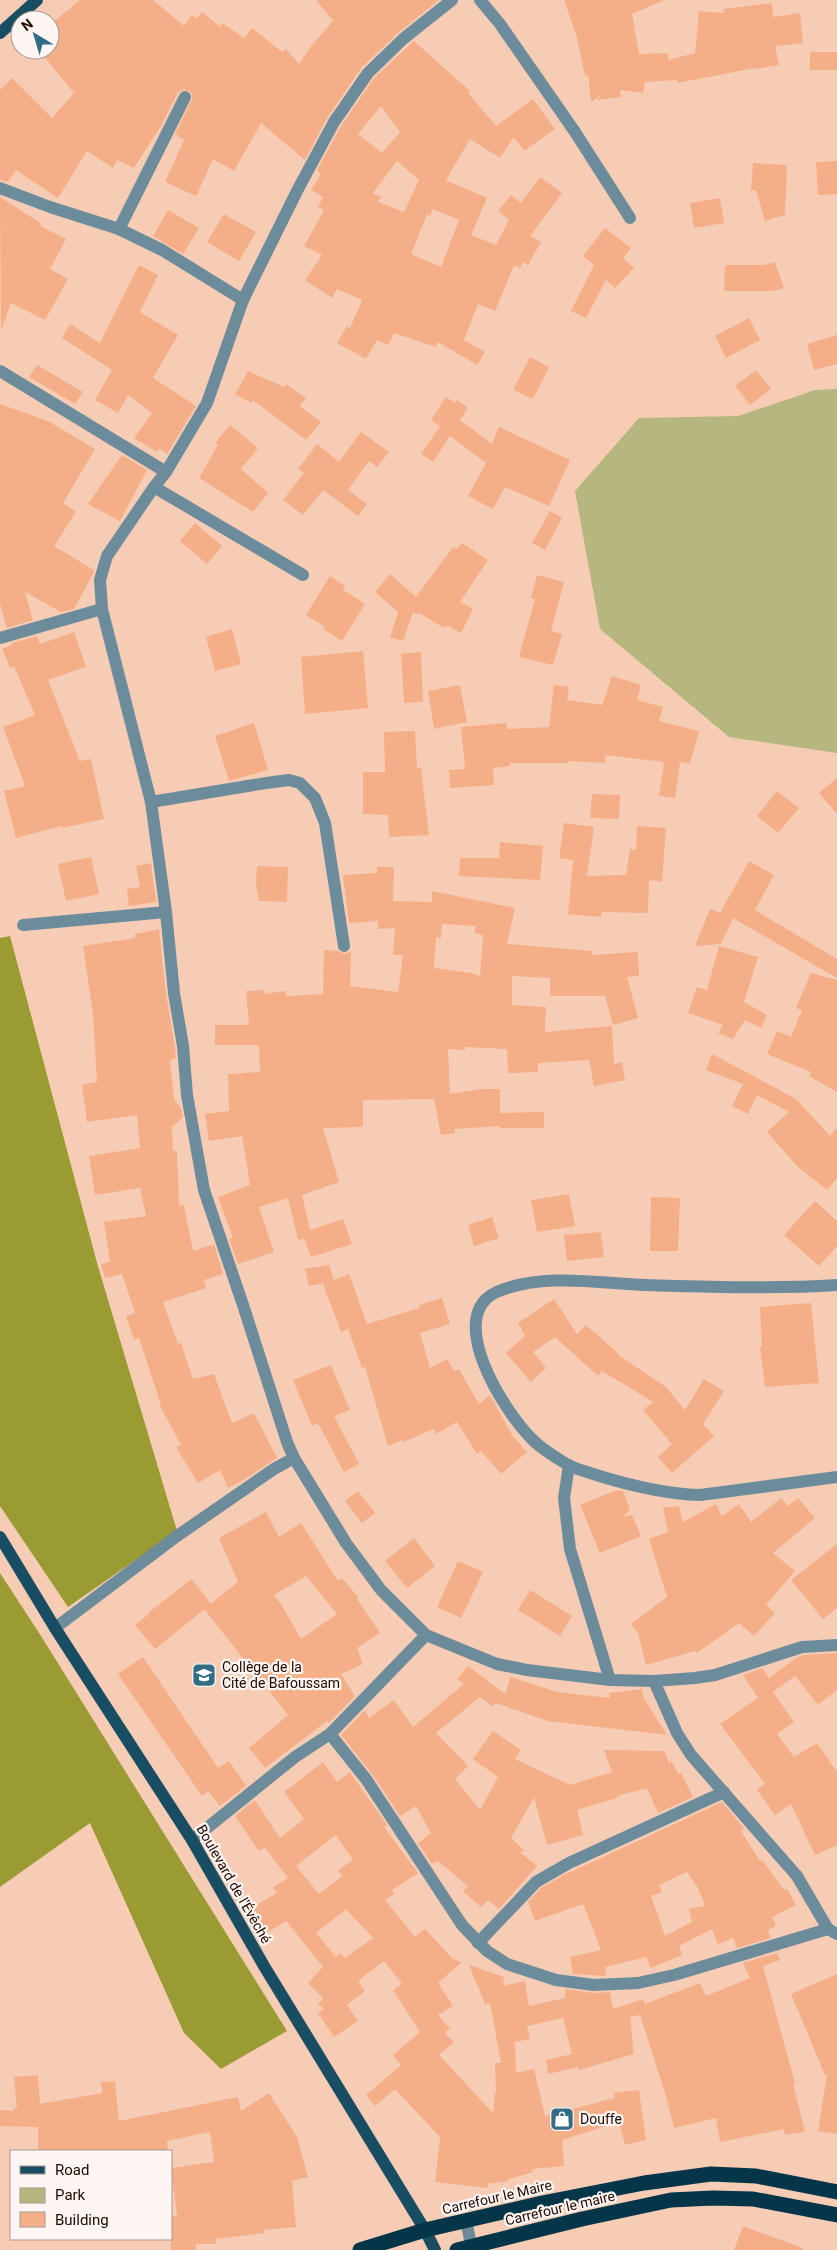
<svg xmlns="http://www.w3.org/2000/svg" width="837" height="2250" viewBox="0 0 837 2250" font-family="Roboto,sans-serif">
<rect width="100%" height="100%" fill="#f7ccb5"/>
<path fill="#b6b77f" d="M837,389V753L729,737L600,629L575,491L639,418L738,416L815,390Z"/>
<g fill="#9a9b32">
<path d="M10,936L97,1263L177,1531L68,1607L0,1506V938Z"/>
<path d="M0,1573L41,1636L287,2031L221,2069L184,2033L90,1823L0,1887Z"/>
</g>
<g fill="#f4af88" fill-rule="evenodd">
<path d="M80,0H153L184,26L192,15L197,19L202,12L220,27L222,23L244,38L252,28L282,52L286,49L299,64L312,45L333,21L316,0H439L398,33L362,67L327,118L305,160L261,123L234,171L213,159L196,196L165,182L184,140L175,134L193,97L191,92L184,89L178,93L161,126L134,168L117,160L113,168L87,151L58,198L16,170L8,182L0,180V90L12,78L52,118L74,93L41,53L44,50H50V25Z"/>
<path d="M564,0H664L632,14L639,54L668,53V60L695,53L699,11L724,13L723,9L772,3L773,17L800,13L803,43L775,46L779,65L755,69V68L677,83V80L645,82L643,93L620,90L621,97L597,100L601,95L591,102L588,75L585,76L576,34Z"/>
<path d="M414,41L470,91L468,93L496,126L533,99L555,129L524,151L514,137L500,158L470,139L446,180L487,198L471,235L496,245L509,220L498,211L511,195L521,203L540,177L562,193L530,236L541,242L528,265L523,262L520,268L514,265L495,311L478,304L464,340L485,352L477,365L438,342L436,347L394,333L388,345L377,340L366,359L337,343L347,326L350,328L362,300L337,289L332,298L305,280L322,255L304,246L324,210L318,207L323,197L311,190L321,174L317,170L341,126L374,78ZM381,106L400,132L382,153L358,134ZM397,161L419,180L404,212L378,202L381,197L373,193ZM433,209L459,220L441,267L411,254L427,214L430,216Z"/>
<rect x="810" y="52" width="27" height="18"/>
<path d="M837,161V194L818,195L816,162Z"/>
<path d="M753,163L787,165L785,215L765,221L756,190H751Z"/>
<path d="M0,197L42,224L40,226L66,239L50,269L68,279L45,320L11,303L1,330Z"/>
<path d="M720,198L724,223L694,228L690,203Z"/>
<path d="M168,210L199,228L183,254L153,236Z"/>
<path d="M224,214L256,232L239,261L207,242Z"/>
<path d="M605,228L631,248L623,258L634,268L615,288L606,280L586,318L571,311L594,265L583,256Z"/>
<path d="M775,262L784,288L773,291H724L725,265H764Z"/>
<path d="M139,265L158,275L140,312L178,335L153,378L196,406L167,454L159,448L157,452L134,438L152,413L128,395L118,413L95,400L112,370L62,338L70,324L100,343Z"/>
<path d="M749,318L760,340L726,358L715,336Z"/>
<path d="M837,335V364L814,370L807,344Z"/>
<path d="M530,357L549,367L533,399L513,390Z"/>
<path d="M37,365L83,392L75,404L29,377Z"/>
<path d="M756,370L771,389L750,405L735,386Z"/>
<path d="M248,371L284,387L286,384L306,398L300,406L321,422L306,440L253,400L252,403L235,394Z"/>
<path d="M446,397L455,403L457,400L468,408L460,420L492,444L499,427L570,460L549,506L505,487L493,509L468,496L486,463L450,436L433,462L421,454L440,426L431,420Z"/>
<path d="M0,404L48,421L95,449L63,503L76,512L54,546L94,570L93,574L74,609L61,612L25,592L33,620L7,628L0,604Z"/>
<path d="M230,425L258,448L241,469L268,493L253,512L199,478L218,445L215,443Z"/>
<path d="M361,432L389,452L377,467L369,461L348,490L367,504L358,516L323,490L303,515L283,500L304,473L298,469L317,444L339,462Z"/>
<path d="M122,455L147,470L120,521L88,504Z"/>
<path d="M550,511L562,518L545,550L532,543Z"/>
<path d="M195,523L222,546L207,564L180,541Z"/>
<path d="M462,543L488,560L460,602L473,609L461,633L446,625L444,628L419,613V615L413,612L403,641L390,637L398,612L375,592L390,574L416,597L453,547L457,549Z"/>
<path d="M537,575L564,582L551,631L562,634L553,665L519,657L535,599L531,598Z"/>
<path d="M330,576L345,586L343,590L365,604L342,641L323,629L324,626L306,615Z"/>
<path d="M232,629L241,664L215,671L206,637Z"/>
<path d="M74,632L86,667L48,680L80,761L91,759L104,819L62,828V826L16,838L4,791L25,786L3,727L35,715L14,666L10,668L2,649L12,645V643L37,636L40,644Z"/>
<path d="M363,651L368,708L305,714L301,657Z"/>
<path d="M421,652L423,702L404,703L401,654Z"/>
<path d="M612,676L641,685L637,700L663,707L659,721L699,731L690,764L680,762L675,798L659,796L664,762L605,755V763L568,761V763H510V766L493,768L494,785L450,788L449,770L465,769L461,727L507,723V729L549,727L554,685L569,687L567,700L602,705Z"/>
<path d="M460,685L467,722L434,729L428,691Z"/>
<path d="M254,723L268,770L229,781L215,736Z"/>
<path d="M415,731L417,768H421L429,835L389,837L388,815L363,814V772H385L384,732Z"/>
<path d="M837,778V814L819,793Z"/>
<path d="M777,791L799,808L778,833L757,816Z"/>
<path d="M592,794L620,795L619,819L590,818Z"/>
<path d="M564,823L594,827L587,876L626,875L630,849L636,850L637,826L666,828L662,882L649,880L648,913L601,912V917L568,914L573,860L559,858Z"/>
<path d="M500,842L543,846L540,880L459,876L460,858H499Z"/>
<path d="M91,857L99,894L66,901L58,864Z"/>
<path d="M749,861L774,875L755,910L837,959V978L733,918L721,944L695,946L710,909L720,913Z"/>
<path d="M151,863L156,902L129,906L127,889L140,887L136,866Z"/>
<path d="M257,866L288,867L287,902L259,901L256,884Z"/>
<path d="M377,867H394L393,901L432,902V891L515,908L507,944L593,951L592,955L638,952L639,976L627,977L638,1018L613,1025L605,996H550V978L512,976V1005L546,1007L545,1032L612,1026L614,1064L622,1062L625,1080L594,1086L589,1060L538,1063V1072L508,1073L507,1049L465,1047V1050L448,1049L450,1094L481,1089H500V1126L454,1129L455,1133L441,1135L434,1099L363,1100V1127L323,1128L339,1182L302,1195L310,1230L343,1219L352,1244L311,1257L304,1239L298,1240L288,1198L259,1207L274,1252L238,1264L229,1239L233,1238L218,1197L250,1185L242,1136L209,1141L205,1114L229,1111L228,1074L260,1072L259,1045H215V1025H249L246,991L263,990L264,994L285,991L286,996L323,994L324,950L338,951L345,954L351,951L350,986L398,992L403,955H393L395,928L378,929V921L349,923L343,875L377,873ZM442,924L476,926L474,933L483,935L480,976L471,973L434,968L436,937L441,938Z"/>
<path d="M159,929L166,994L175,1047L176,1058L170,1060L174,1100L181,1108L183,1117L172,1127L173,1151H177L179,1206L184,1205L193,1251L214,1244L223,1274L204,1280L206,1288L163,1302L178,1344L181,1343L193,1379L214,1374L232,1423L254,1413L277,1458L242,1481L228,1488L220,1470L198,1483L176,1447L181,1445L160,1406L161,1405L139,1338L134,1340L126,1316L135,1313L122,1274L105,1278L101,1264L110,1262L104,1222L146,1216L140,1188L95,1195L89,1156L140,1148L137,1115L87,1122L82,1085L97,1082L93,1014L83,946L135,938V934Z"/>
<path d="M719,946L758,957L744,1002L767,1015L761,1028L745,1020L733,1039L718,1033L723,1025L688,1013L697,987L707,990Z"/>
<path d="M811,973L837,980V1092L809,1076L811,1072L767,1054L777,1031L791,1037L802,1010L796,1008Z"/>
<path d="M712,1054L796,1099L830,1136L837,1127V1178L827,1190L797,1166L767,1132L789,1112L757,1095L748,1114L732,1106L743,1084L706,1070Z"/>
<path d="M544,1112V1128H500V1113Z"/>
<path d="M569,1194L575,1226L537,1232L531,1200Z"/>
<path d="M651,1197L680,1198L678,1251H650Z"/>
<path d="M815,1201L837,1221V1246L819,1266L784,1235Z"/>
<path d="M492,1217L499,1238L474,1246L468,1225Z"/>
<path d="M601,1232L604,1257L567,1261L564,1235Z"/>
<path d="M329,1265L334,1280L349,1274L367,1324L420,1308L419,1305L442,1298L450,1324L420,1333L430,1368L447,1359L454,1371L459,1369L479,1404L490,1395L512,1435L527,1452L501,1474L481,1451L477,1454L457,1422L436,1434L434,1429L403,1442L402,1440L388,1446L365,1367L362,1368L348,1329L341,1332L323,1284L326,1283L309,1286L305,1269Z"/>
<path d="M554,1299L577,1334L586,1325L618,1353L617,1354L666,1387L685,1410L704,1379L724,1391L703,1424L714,1436L672,1473L658,1457L672,1444L643,1410L653,1402L602,1371L598,1376L555,1337L533,1352L546,1368L531,1382L506,1353L525,1336L518,1323Z"/>
<path d="M811,1303L819,1383L765,1387L760,1347H762L760,1307Z"/>
<path d="M331,1365L350,1410L334,1416L359,1464L344,1472L318,1423L312,1426L293,1380Z"/>
<path d="M617,1490L623,1491L630,1510L622,1517L632,1515L641,1536L600,1553L580,1505Z"/>
<path d="M358,1491L375,1513L362,1523L345,1501Z"/>
<path d="M781,1498L788,1506L798,1498L815,1518L773,1553L795,1571L766,1605L775,1613L754,1636L739,1623L697,1653L695,1651L646,1665L638,1633L631,1624L667,1597L649,1539L668,1532L663,1508L679,1506L683,1522L716,1504L722,1516L739,1504L751,1522Z"/>
<path d="M266,1512L279,1537L301,1523L338,1581L342,1578L358,1597L357,1599L380,1633L357,1648L363,1664L341,1674L355,1696L329,1723L327,1721L265,1768L249,1748L288,1715L204,1609L238,1582L219,1538ZM306,1576L337,1614L301,1639L282,1606L274,1595Z"/>
<path d="M414,1538L435,1566L407,1588L385,1561Z"/>
<path d="M837,1544V1608L823,1619L791,1580Z"/>
<path d="M458,1561L483,1572L461,1618L437,1607Z"/>
<path d="M192,1579L211,1604L155,1649L135,1625L149,1614L148,1613Z"/>
<path d="M530,1590L572,1616L560,1636L518,1610Z"/>
<path d="M837,1653V1690L818,1705L795,1676L773,1692L794,1722L777,1734L794,1757L817,1743L837,1772V1845L815,1855L791,1804L775,1815L757,1790L765,1784L720,1724L758,1698L743,1675L762,1668L769,1678L796,1658L804,1655Z"/>
<path d="M143,1657L218,1768L229,1761L246,1786L220,1806L208,1791L202,1796L118,1674Z"/>
<path d="M468,1666L505,1694L511,1677L557,1692L610,1698L609,1693L642,1689L643,1697L667,1735L548,1721L496,1703L493,1707L480,1697L436,1733L468,1766L455,1779L480,1810L498,1777L473,1759L493,1731L521,1750L515,1759L570,1785L612,1772L604,1750L664,1751L669,1763L672,1761L678,1774L681,1773L693,1797L658,1813L647,1788L617,1796V1798L577,1810L583,1835L547,1845L534,1797L511,1838L525,1851L520,1852L537,1866L499,1909L488,1900L481,1907L463,1891L468,1886L438,1861L432,1864L418,1843L431,1833L416,1806L400,1816L372,1774L341,1735L365,1710L369,1718L394,1700L413,1727L464,1684L457,1679Z"/>
<path d="M323,1762L337,1782L350,1772L387,1825L384,1827L418,1873L392,1890L395,1893L385,1900L415,1937L425,1929L453,1959L462,1962L438,1983L453,2006L438,2015L450,2029L445,2033L454,2042L439,2055L493,2113L495,2093H496L495,2063H501L490,2003L485,2004L469,1965L504,1977L503,1986L525,1981L529,2006L565,1998V1989L593,1993L610,1992L613,2009L643,1999L645,2004L700,1983L706,1996L750,1978L743,1963L777,1953L780,1960L763,1966L795,2083L793,2084L805,2132L785,2135L784,2129L720,2142L716,2118L674,2128L666,2096L640,2015L630,2017L634,2054L579,2070L578,2067L548,2074L546,2060L572,2054L563,2018L527,2026L530,2039L515,2042L516,2073L534,2069L545,2116L615,2098L614,2093L639,2090L646,2140L625,2145L619,2122L562,2140L564,2166L532,2169L533,2172L507,2180V2182L489,2183L488,2188L435,2182L440,2137L395,2089L375,2106L366,2095L401,2065L393,2055L420,2032L393,1990L402,1984L384,1961L360,1979L358,1981L365,1991L347,2005L358,2021L334,2037L318,2013L324,2009L318,2004L323,1998L308,1983L323,1967L286,1921L266,1933L251,1908L277,1893L273,1887L288,1878L265,1848L259,1851L235,1816L255,1800L280,1838L304,1819L284,1792ZM336,1835L353,1860L338,1870L342,1876L319,1894L296,1866ZM346,1909L373,1938L345,1958L341,1953L336,1957L316,1933Z"/>
<path d="M722,1802L744,1828L741,1831L760,1861L762,1860L784,1890L787,1889L796,1905L772,1917L776,1926L768,1930L771,1938L737,1948L733,1938L718,1944L712,1929L679,1946L682,1955L651,1968L646,1957L605,1967L606,1976L573,1974L570,1957L601,1950L583,1904L535,1921L528,1902L541,1888L564,1875ZM687,1872L698,1888L705,1906L689,1909L692,1922L665,1936L651,1896L662,1892L659,1885Z"/>
<path d="M837,1974V2134L818,2131L827,2075H825L791,1994Z"/>
<path d="M38,2075L40,2104L102,2093L101,2082L115,2081L119,2121L238,2097L241,2111L269,2093L297,2137L308,2177L292,2181L296,2227L264,2230V2233L216,2239V2244H196V2250H171V2216H177L171,2168L214,2162L210,2132L167,2141L168,2151H38V2127L0,2126V2110L14,2111V2108H17L14,2077Z"/>
<path d="M743,2226L803,2248V2250H734Z"/>
</g>
<g fill="none" stroke-linecap="round" stroke-linejoin="round">
<g stroke="#6c8c9c" stroke-width="12">
<path d="M452,0L403,39L368,73L334,122L297,191L243,300L207,403L166,472L154,487L107,556L100,580L102,609L151,802L166,912L174,993L183,1046L187,1095L204,1190L244,1308L287,1442L294,1458L346,1543L381,1590L426,1635L497,1664L527,1670L610,1680L654,1681L695,1678L715,1675L802,1647L837,1645"/>
<path d="M480,0L500,24L575,132L630,218"/>
<path d="M0,188L50,207L119,229L162,250L243,300"/>
<path d="M119,229L185,97"/>
<path d="M0,371L166,472"/>
<path d="M154,487L303,575"/>
<path d="M0,638L102,609"/>
<path d="M151,802L266,783L289,780L300,783L315,798L325,823L344,946"/>
<path d="M23,925L166,912"/>
<path d="M837,1285C773,1289 709,1287 645,1285C598,1283 544,1273 499,1291C441,1314 506,1415 534,1441C543,1450 557,1458 568,1465C575,1469 585,1471 593,1474C628,1485 663,1494 700,1495L837,1477"/>
<path d="M569,1465L564,1498L570,1549L610,1680"/>
<path d="M55,1628L177,1536L274,1469L294,1458"/>
<path d="M654,1681L677,1733L691,1755L797,1876L828,1929"/>
<path d="M330,1734L366,1779L462,1925L487,1951L507,1964L556,1980L594,1985L638,1983L674,1975L828,1929L837,1934"/>
<path d="M192,1840L295,1757L330,1734L426,1635"/>
<path d="M478,1943L536,1882L569,1863L724,1792"/>
<path d="M466,2220L472,2250"/>
</g>
<g stroke="#184d63" stroke-width="12">
<path d="M0,33L37,0"/>
<path d="M0,1537L55,1628L192,1840L264,1966L425,2230L435,2250"/>
</g>
<g stroke="#053548" stroke-width="15">
<path d="M360,2250L425,2230L542,2203L644,2183L711,2174L756,2176L837,2192"/>
<path d="M457,2250L582,2219L671,2200L713,2198L753,2199L837,2215"/>
</g>
</g>
<defs>
<g id="school-square" transform="scale(1.25)"><rect x="-9" y="-9" width="18" height="18" rx="4" fill="#336c85" stroke="#fdf6f2"/><path d="M0-5L7-2L0 1L-7-2ZM-4 1L0 2.5L4 1V4Q0 6-4 4Z" fill="#fff"/></g>
<g id="shop-square" transform="scale(1.25)"><rect x="-9" y="-9" width="18" height="18" rx="4" fill="#336c85" stroke="#fdf6f2"/><path d="M-5-2.5h2.3a2.7 3.5 0 0 1 5.4 0H5L5.5 6h-11ZM-1.5-2.5h3a1.5 2.3 0 0 0-3 0Z" fill="#fff"/></g>
</defs>
<g fill-rule="evenodd">
<use href="#school-square" x="204" y="1675"/>
<use href="#shop-square" x="562" y="2119"/>
</g>
<g text-anchor="middle" stroke-width="4.5" stroke-linejoin="round" paint-order="stroke">
<g font-size="14" fill="#210900" stroke="#fdf6f2" text-anchor="start">
<text x="222" y="1672">Collège de la<tspan x="222" dy="16">Cité de Bafoussam</tspan></text>
<text x="580" y="2124">Douffe</text>
</g>
<g font-size="14" fill="#210900" stroke="#fdf6f2">
<text transform="translate(234 1884) rotate(60)" y="5">Boulevard de l'Évêché</text>
<text transform="translate(497 2197) rotate(-13)" y="5">Carrefour le Maire</text>
<text transform="translate(560 2208) rotate(-13)" y="5">Carrefour le maire</text>
</g>
</g>
<rect x="10" y="2150" width="162" height="90" fill="#fdf6f2" stroke="#a59791"/>
<rect x="20" y="2166" width="25" height="8" fill="#184d63" stroke="#a59791"/>
<text x="55" y="2175" font-size="15" fill="#210900">Road</text>
<rect x="20" y="2188" width="25" height="15" fill="#b6b77f" stroke="#a59791"/>
<text x="55" y="2200" font-size="15" fill="#210900">Park</text>
<rect x="20" y="2212" width="25" height="15" fill="#f4af88" stroke="#a59791"/>
<text x="55" y="2225" font-size="15" fill="#210900">Building</text>
<g transform="translate(35 35) rotate(322)"><circle r="24" fill="#fdf6f2" stroke="#a59791"/>
<path d="M0-4L9 19L0 12L-9 19Z" fill="#336c85"/>
<text y="-8" font-size="14" font-weight="bold" text-anchor="middle" fill="#210900">N</text>
</g>
</svg>
